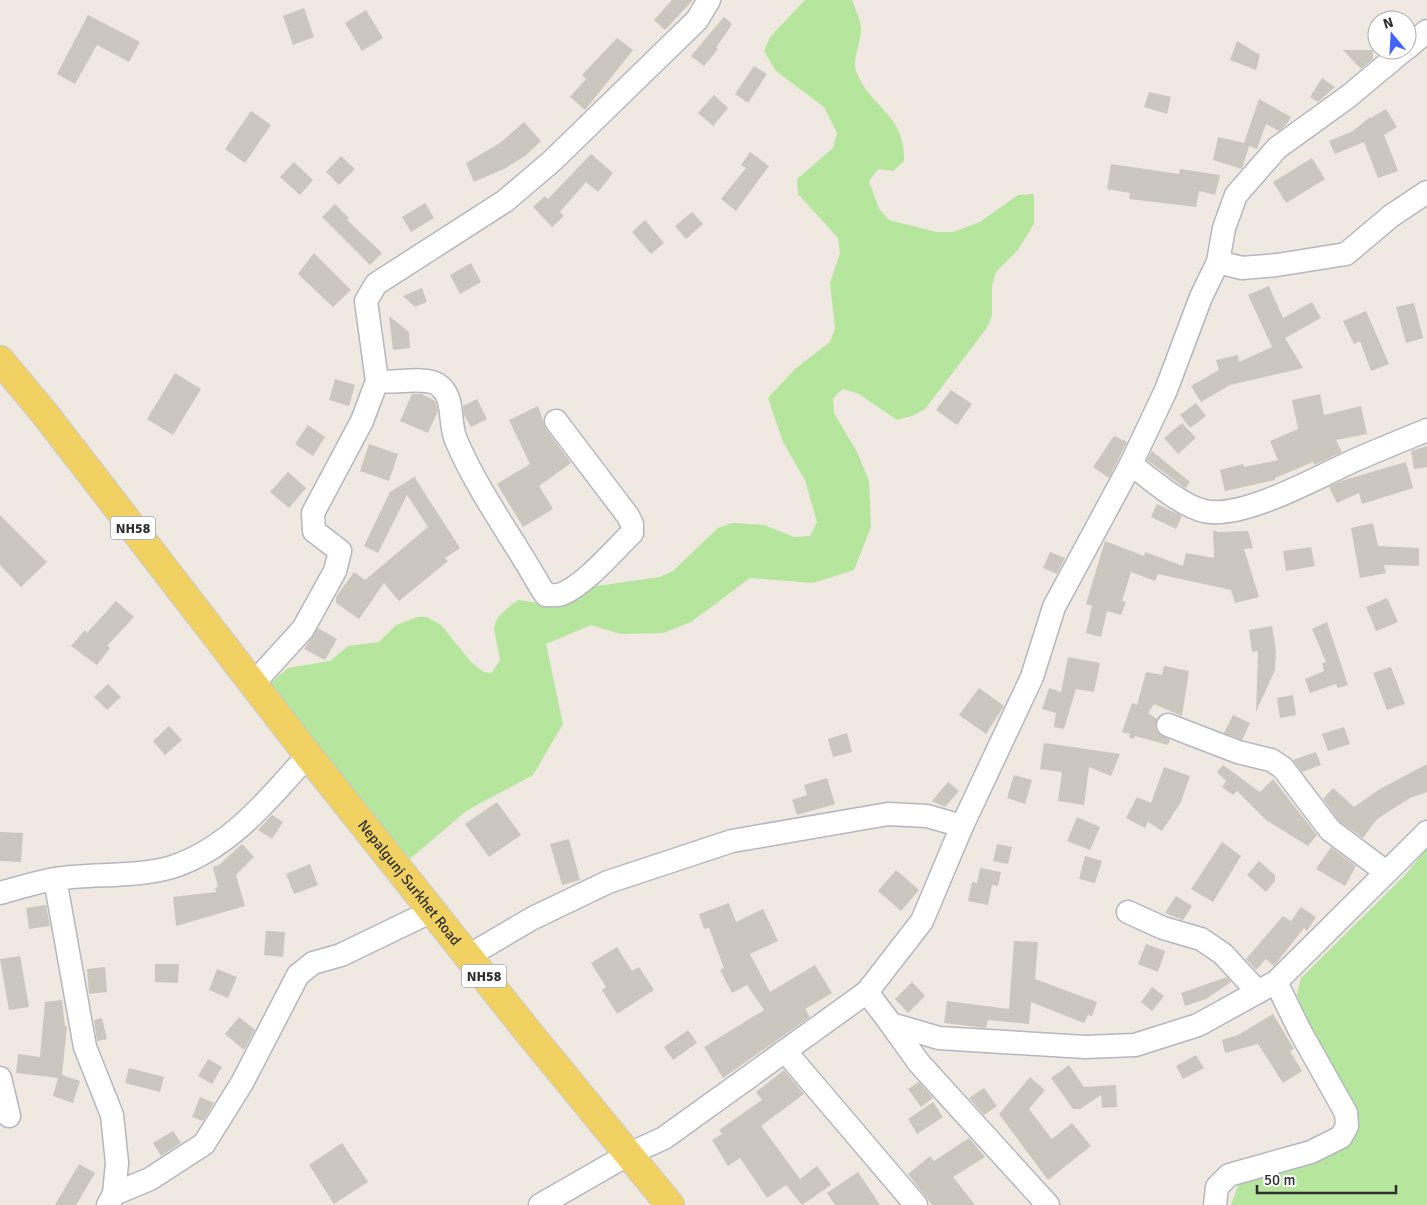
<svg xmlns="http://www.w3.org/2000/svg" width="1427" height="1205" viewBox="0 0 1427 1205" font-family="Signika,sans-serif">
<rect width="100%" height="100%" fill="#efe9e1"/>
<g fill="#b6e59e">
<path d="M805,0H852C855,9 861,20 861,29C861,42 852,60 856,71C869,107 906,114 904,161L893,171L878,169L869,181L879,209L889,220L937,232H953L980,222L1018,195L1034,194V224L1017,251L996,272L992,286V316L986,329L925,409L912,416L897,420L859,394L843,389L833,398L834,413L857,452L869,481L871,527L854,570L813,583L750,578L691,622L663,633L621,634L591,625L546,644L563,724L533,775L466,811L410,859L265,688L288,668L330,661L348,646L379,642L396,625L418,617H427L441,625L472,663L484,672L492,673L500,660C494,623 486,624 518,600L555,605L576,592L597,586L660,577L673,571L718,528L732,523L764,525L794,537L810,536L817,522L805,480L783,442L768,398L795,369L830,342L835,328L830,283L840,253L838,238L798,194L797,179L833,148L837,133L824,107L776,71L764,51L770,37Z"/>
<path d="M1427,848V1205H1231L1238,1186L1259,1176L1307,1162L1343,1149L1359,1127L1310,1030L1297,995L1301,978L1406,874Z"/>
</g>
<g fill="#cbc7bf">
<path d="M672,0H693L665,30L654,20Z"/>
<path d="M304,8L314,37L293,45L283,16Z"/>
<path d="M366,10L383,38L362,51L345,23Z"/>
<path d="M88,15L140,42L129,62L97,45L75,84L57,74Z"/>
<path d="M724,17L732,24L716,48L718,49L704,66L691,56Z"/>
<path d="M617,38L633,50L585,110L570,97L586,79L582,75Z"/>
<path d="M1237,41L1260,55L1256,70L1230,60Z"/>
<path d="M1343,50H1373V59L1361,69Z"/>
<path d="M754,66L767,74L748,103L735,94Z"/>
<path d="M1322,78L1335,87L1318,102L1310,97Z"/>
<path d="M1149,92L1171,97L1167,114L1144,107Z"/>
<path d="M714,95L728,108L713,126L698,113Z"/>
<path d="M1259,99L1291,117L1286,125L1279,131L1266,124L1257,149L1249,146L1242,169L1213,160L1218,137L1244,143Z"/>
<path d="M1386,109L1397,127L1384,135L1398,171L1378,178L1364,142L1335,154L1329,141L1353,131L1370,117L1371,118Z"/>
<path d="M251,111L271,125L245,163L225,149Z"/>
<path d="M524,122L541,141L525,156L506,168L474,182L466,163L500,143Z"/>
<path d="M750,152L769,166L736,211L721,199L746,168L741,165Z"/>
<path d="M591,154L613,173L598,192L586,182L560,212L564,216L552,227L533,207L545,196L548,199Z"/>
<path d="M341,156L355,169L339,185L326,172Z"/>
<path d="M1312,158L1325,179L1286,203L1273,182Z"/>
<path d="M294,162L313,180L300,195L280,177Z"/>
<path d="M1111,164L1179,174L1180,169L1220,175L1215,195L1199,191L1196,207L1129,199L1130,193L1107,189Z"/>
<path d="M425,203L434,218L411,232L402,217Z"/>
<path d="M335,204L349,218L347,220L382,253L370,265L322,217Z"/>
<path d="M692,212L703,224L686,239L675,226Z"/>
<path d="M645,220L664,243L651,254L632,232Z"/>
<path d="M314,253L351,290L333,307L298,274Z"/>
<path d="M471,263L481,282L460,294L450,275Z"/>
<path d="M1269,286L1283,318L1312,302L1321,318L1285,338L1303,368L1230,385L1201,402L1191,386L1219,370L1216,360L1238,355L1239,362L1272,347L1248,295Z"/>
<path d="M422,288L427,302L415,307L403,296Z"/>
<path d="M1414,303L1423,338L1406,343L1396,307Z"/>
<path d="M1366,311L1389,364L1371,371L1360,341L1354,344L1343,321Z"/>
<path d="M389,316L409,332L410,348L393,350Z"/>
<path d="M175,373L201,389L173,435L147,419Z"/>
<path d="M335,379L355,385L349,406L329,400Z"/>
<path d="M951,390L972,404L957,425L936,410Z"/>
<path d="M412,394H422L435,401L438,411L428,433L400,421Z"/>
<path d="M1320,394L1324,415L1361,406L1367,434L1336,440L1342,452L1314,465L1313,462L1275,478V480L1225,491L1220,470L1243,464L1244,467L1278,460L1270,441L1298,429L1292,400Z"/>
<path d="M477,399L487,419L471,427L464,415L463,406Z"/>
<path d="M1196,403L1206,416L1190,428L1180,415Z"/>
<path d="M538,406L546,429L571,463L539,486L553,509L523,527L497,484L530,464L509,420Z"/>
<path d="M1182,423L1196,438L1178,454L1164,438Z"/>
<path d="M308,425L325,437L313,456L295,444Z"/>
<path d="M1114,436L1127,442L1109,478L1093,467Z"/>
<path d="M369,444L398,454L389,481L360,471Z"/>
<path d="M1427,446V467L1414,469L1411,451Z"/>
<path d="M1152,451L1190,482L1185,488L1147,460Z"/>
<path d="M1406,462L1413,488L1362,504L1359,493L1337,503L1329,487L1344,480Z"/>
<path d="M288,472L306,488L289,508L270,492Z"/>
<path d="M416,476L415,478L460,548L445,558L448,561L399,601L384,583L359,619L336,603V597L354,572L365,580L428,527L407,495L378,553L364,546L390,492Z"/>
<path d="M1157,504L1182,516L1176,529L1151,517Z"/>
<path d="M0,515L47,562L21,587L0,565Z"/>
<path d="M1373,523L1378,546L1419,548V566L1384,565L1386,573L1360,578L1351,528Z"/>
<path d="M1213,530L1218,532L1248,531L1253,548L1244,549L1259,597L1235,603L1231,590L1158,574L1155,581L1131,572L1122,601L1126,602L1121,615L1107,611L1101,637L1086,633L1092,606L1086,604L1105,541L1144,556L1145,552L1183,566L1186,553L1214,558Z"/>
<path d="M1311,547L1315,566L1286,571L1283,551Z"/>
<path d="M1050,552L1065,558L1057,574L1043,568Z"/>
<path d="M1387,598L1398,622L1376,631L1366,607Z"/>
<path d="M116,601L134,617L107,646L110,648L97,665L71,646L85,630L87,633Z"/>
<path d="M1327,622L1348,685L1338,688L1336,684L1310,693L1305,679L1324,671L1322,663L1326,662L1312,629Z"/>
<path d="M1272,626L1276,651L1275,670L1256,712L1258,651L1252,652L1249,630Z"/>
<path d="M318,628L337,639L325,660L304,649Z"/>
<path d="M1068,657L1100,663L1094,692L1076,689L1064,729L1054,727L1056,713L1042,709L1049,688L1061,692Z"/>
<path d="M1164,666L1189,671L1182,716L1154,704L1148,713L1157,719L1155,727L1158,733L1170,740L1168,745L1135,736L1133,739L1129,737L1130,734L1122,732L1132,703L1137,705L1146,672L1162,675Z"/>
<path d="M1391,667L1405,704L1387,710L1373,673Z"/>
<path d="M108,684L121,697L107,710L94,697Z"/>
<path d="M979,688L1004,706L986,734L959,715Z"/>
<path d="M1293,695L1296,715L1280,718L1277,698Z"/>
<path d="M1233,715L1250,723L1242,740L1224,733Z"/>
<path d="M169,726L182,740L165,755L153,741Z"/>
<path d="M1344,727L1350,744L1328,751L1322,734Z"/>
<path d="M847,733L852,752L833,757L828,739Z"/>
<path d="M1044,743L1052,744L1120,754L1111,776L1089,767L1084,805L1058,801L1062,772L1040,769Z"/>
<path d="M1316,752L1321,765L1302,772L1293,760Z"/>
<path d="M1427,764V792L1410,798L1377,819L1363,838L1339,821L1323,799L1333,788L1354,807L1380,789Z"/>
<path d="M1223,765L1260,792L1273,779L1317,835L1308,846L1266,820L1237,791L1233,795L1222,787L1226,781L1217,772Z"/>
<path d="M1164,767L1190,776L1181,802L1162,831L1148,822L1145,828L1126,818L1137,797L1151,803Z"/>
<path d="M1014,775L1032,780L1025,804L1007,798Z"/>
<path d="M827,778L835,804L797,815L792,800L807,795L804,785Z"/>
<path d="M948,782L959,791L945,807L932,801Z"/>
<path d="M497,802L521,835L489,857L465,824Z"/>
<path d="M272,815L283,822L272,839L258,830Z"/>
<path d="M1077,817L1100,827L1090,850L1067,841Z"/>
<path d="M0,832L23,833L21,862L0,861Z"/>
<path d="M569,839L580,880L562,885L550,844Z"/>
<path d="M1222,842L1241,856L1213,902L1191,889Z"/>
<path d="M242,844L254,857L236,875L245,906L176,926L173,897L216,892L215,888L218,887L213,867L219,865Z"/>
<path d="M997,844L1012,847L1008,864L993,861Z"/>
<path d="M1331,847L1356,866L1345,886L1316,869Z"/>
<path d="M1085,856L1102,861L1095,883L1079,879Z"/>
<path d="M1259,861L1275,875V881L1266,892L1247,875Z"/>
<path d="M310,864L318,885L294,894L286,874Z"/>
<path d="M980,868L1001,872L998,886L992,885L988,905L968,901L972,882L977,883Z"/>
<path d="M896,870L919,890L901,911L878,891Z"/>
<path d="M1176,896L1192,906L1183,920L1165,913Z"/>
<path d="M729,903L736,922L763,909L778,941L750,954L770,992L815,965L832,993L805,1009L810,1017L723,1078L704,1047L764,1010L747,985L732,993L720,970L724,968L709,928L704,929L699,914Z"/>
<path d="M46,905L50,926L29,929L26,908Z"/>
<path d="M1301,907L1316,917L1307,931L1304,928L1274,966L1266,959L1256,970L1246,959L1283,916L1291,921Z"/>
<path d="M266,931L285,932L283,957L264,955Z"/>
<path d="M1014,941L1038,942L1035,979L1097,1002L1092,1016L1088,1015L1084,1023L1031,1002L1029,1024L988,1020L986,1028L944,1023L947,1001L1009,1009Z"/>
<path d="M1146,944L1165,951L1158,972L1138,964Z"/>
<path d="M617,947L632,971L639,967L654,990L617,1014L602,990L606,987L591,963Z"/>
<path d="M20,956L29,1007L9,1010L0,959Z"/>
<path d="M155,964H179L178,983L155,982Z"/>
<path d="M105,967L107,992L89,994L87,969Z"/>
<path d="M217,969L237,977L228,998L209,990Z"/>
<path d="M1227,977L1231,982L1206,999L1185,1006L1181,993Z"/>
<path d="M912,982L925,996L908,1013L895,999Z"/>
<path d="M1152,987L1164,996L1152,1011L1141,1002Z"/>
<path d="M62,1000L65,1026H67L62,1075L80,1081L73,1103L53,1096L58,1078L16,1073L18,1054L40,1057L45,1002Z"/>
<path d="M1273,1014L1294,1049L1290,1051L1302,1071L1283,1083L1258,1044L1225,1053L1222,1040L1238,1035Z"/>
<path d="M239,1017L255,1030L244,1050L225,1034Z"/>
<path d="M102,1018L107,1039L97,1041L94,1020Z"/>
<path d="M688,1030L697,1043L673,1060L664,1047Z"/>
<path d="M1196,1055L1204,1068L1183,1079L1176,1066Z"/>
<path d="M208,1059L222,1067L212,1084L198,1076Z"/>
<path d="M1069,1065L1084,1087L1116,1085L1117,1107L1102,1108L1101,1095L1080,1109H1073L1051,1078Z"/>
<path d="M129,1068L164,1077L160,1092L125,1083Z"/>
<path d="M784,1070L804,1094L761,1126L800,1179L817,1166L831,1185L802,1205L786,1185L767,1198L740,1158L728,1166L712,1140L722,1134L719,1130L762,1100L756,1092Z"/>
<path d="M1030,1077L1045,1090L1029,1109L1052,1139L1072,1123L1091,1146L1048,1180L999,1114Z"/>
<path d="M919,1082L933,1098L921,1107L908,1089Z"/>
<path d="M984,1088L997,1106L984,1115L969,1098Z"/>
<path d="M200,1097L214,1103L203,1121L192,1117Z"/>
<path d="M933,1102L943,1117L917,1134L908,1119Z"/>
<path d="M173,1131L181,1143L161,1156L153,1143Z"/>
<path d="M969,1138L985,1157L953,1177L975,1205H932L908,1174L930,1156L934,1161Z"/>
<path d="M342,1143L368,1182L334,1204L309,1165Z"/>
<path d="M79,1164L95,1173L76,1205H55Z"/>
<path d="M858,1172L880,1205H835L827,1193Z"/>
</g>
<g fill="none" stroke-linecap="round" stroke-linejoin="round">
<g stroke="#b4b7c1" stroke-width="25">
<g id="minor">
<path d="M1407,48L1427,31"/>
<path d="M1218,262L1242,268L1277,265L1346,254L1391,216L1427,192"/>
<path d="M377,381C394,384 423,376 437,384C456,396 448,422 456,440C478,492 513,538 541,588L546,595C552,595 557,596 562,594C587,583 612,552 632,533V524L628,516L556,421"/>
<path d="M1131,464C1150,479 1182,506 1204,511C1242,520 1318,477 1353,461C1378,450 1403,440 1427,430"/>
<path d="M253,684L303,629L335,571L340,551L314,531L313,513L362,421L377,381L366,301L376,284L505,201L552,161L697,20L709,0"/>
<path d="M1168,725L1238,752L1271,760L1283,768L1330,830L1386,872"/>
<path d="M55,879L85,1047L112,1115L117,1163L114,1194L108,1205"/>
<path d="M0,893C18,888 37,882 55,879C94,873 134,878 172,867C229,849 270,798 308,755"/>
<path d="M1128,912L1163,928L1201,939L1223,954L1258,992"/>
<path d="M468,956L533,918L608,882L732,841L888,814L927,816L962,826"/>
<path d="M867,992L891,1024L939,1038L1085,1047L1135,1045L1198,1025L1276,982L1427,832"/>
<path d="M891,1024L919,1063L1048,1205"/>
<path d="M785,1051L916,1205"/>
<path d="M0,1078L9,1116"/>
<path d="M114,1194L150,1179L204,1144L242,1083L298,975L313,963L341,955L432,911"/>
<path d="M540,1205L629,1154L664,1138L867,992L922,921L962,826L1032,677L1054,607L1131,464L1166,390L1201,297L1218,262L1224,228L1236,195L1277,148L1349,96L1404,50"/>
<path d="M1215,1205L1217,1187L1229,1175L1311,1152L1341,1137L1347,1126L1346,1113L1300,1031L1276,982"/>
</g>
</g>
<g stroke="#c9c9c9" stroke-width="30">
<g id="major">
<path id="s1" d="M0,360L45,414L308,755L529,1033L670,1205"/>
</g>
</g>
<use href="#minor" stroke="#fff" stroke-width="22"/>
<use href="#major" stroke="#f2d163" stroke-width="28"/>
</g>
<g text-anchor="middle" stroke-width="4.5" stroke-linejoin="round" paint-order="stroke">
<g fill="#fff" stroke="#6d6d6d" stroke-width="1">
<rect x="110.5" y="516.5" width="45" height="23" rx="4"/>
<rect x="461.5" y="964.5" width="45" height="23" rx="4"/>
</g>
<g font-size="14" font-weight="bold" fill="#2e2e2e">
<text x="133" y="533">NH58</text>
<text x="484" y="981">NH58</text>
</g>
<g font-size="15" fill="#2e2e2e" stroke="#fff">
<text dy="5" stroke="none"><textPath href="#s1" startOffset="664">Nepalgunj Surkhet Road</textPath></text>
</g>
</g>
<g transform="translate(1392 35) rotate(342)"><circle r="24" fill="#ffffff" stroke="#ababab"/>
<path d="M0-4L9 19L0 12L-9 19Z" fill="#4264fb"/>
<text y="-8" font-size="14" font-weight="bold" text-anchor="middle" fill="#2e2e2e">N</text>
</g>
<path d="M1257 1185v8h139v-8" fill="none" stroke="#2e2e2e" stroke-width="2.5"/>
<text x="1264" y="1185" font-size="15" fill="#2e2e2e" stroke="#ffffff" stroke-width="4" paint-order="stroke">50 m</text>
</svg>
